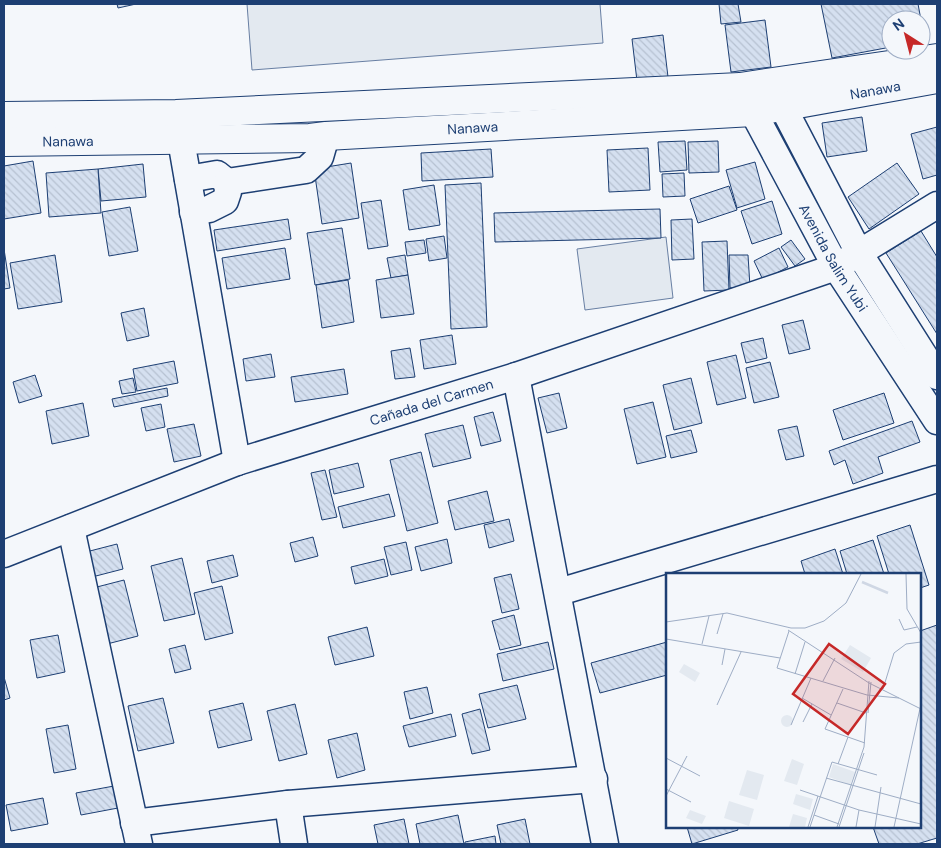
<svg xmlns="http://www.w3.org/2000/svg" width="941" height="848" viewBox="0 0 941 848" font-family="'DM Sans',sans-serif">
<defs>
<pattern id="building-back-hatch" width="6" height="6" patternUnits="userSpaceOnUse" patternTransform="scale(1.25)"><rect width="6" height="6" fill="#d5e0f0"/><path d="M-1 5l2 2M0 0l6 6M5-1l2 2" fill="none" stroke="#b6c1d1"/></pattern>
</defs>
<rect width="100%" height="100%" fill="#f4f7fb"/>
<g fill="#e3e9f0" stroke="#687fa3">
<path d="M247,4H600L603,43L252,70Z"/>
<path d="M776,130H780L830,226V229Z"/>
<path d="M666,237L673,298L585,310L577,249Z"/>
</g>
<g fill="url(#building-back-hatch)" stroke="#1d3f73">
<path d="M117,4H136L118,8Z"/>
<path d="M719,4H738L741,22L721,24Z"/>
<path d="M821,4H918L921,20H891V47L832,58Z"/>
<path d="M765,20L771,67L731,72L725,25Z"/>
<path d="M663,35L668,77L637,81L632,39Z"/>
<path d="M862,117L867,151L827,157L822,123Z"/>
<path d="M937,127V175L923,179L911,134Z"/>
<path d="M685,141L687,170L660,172L658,142Z"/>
<path d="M718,141L719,172L689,173L688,142Z"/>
<path d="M648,148L650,190L609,192L607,150Z"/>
<path d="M491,149L493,177L422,181L421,153Z"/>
<path d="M33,161L41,213L4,219V166Z"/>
<path d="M755,162L765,199L737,208L726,170Z"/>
<path d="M351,163L359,218L322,224L314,169Z"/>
<path d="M897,163L919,194L869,229L848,197Z"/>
<path d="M143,164L146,197L101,201L98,169Z"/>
<path d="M98,169L101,213L49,217L46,173Z"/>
<path d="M684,173L685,196L663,197L662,174Z"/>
<path d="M481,183L487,327L451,329L445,185Z"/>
<path d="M434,185L440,225L409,230L403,190Z"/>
<path d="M729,186L737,210L698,223L690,199Z"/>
<path d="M381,200L388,246L368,249L361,203Z"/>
<path d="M772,201L782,234L752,244L741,211Z"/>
<path d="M130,207L138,251L109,256L102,212Z"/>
<path d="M660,209L661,238L495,242L494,213Z"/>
<path d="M288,219L291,239L217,251L214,230Z"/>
<path d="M692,219L694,259L672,260L671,220Z"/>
<path d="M342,228L350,279L315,285L307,233Z"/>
<path d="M921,231L937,257V334L886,253Z"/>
<path d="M444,236L447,258L429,261L426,239Z"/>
<path d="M424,240L426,253L407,256L405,242Z"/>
<path d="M791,240L805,259L795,266L781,247Z"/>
<path d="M727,241L729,290L704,291L702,242Z"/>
<path d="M285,248L290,279L227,289L222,258Z"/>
<path d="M779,248L788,267L763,280L754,261Z"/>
<path d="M4,249L10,288L4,289Z"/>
<path d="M55,255L62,302L18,309L10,263Z"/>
<path d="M405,255L408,275L391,278L387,258Z"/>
<path d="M729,255H748L750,287L730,288Z"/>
<path d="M408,275L414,314L381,318L376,280Z"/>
<path d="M348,280L354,322L322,328L316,285Z"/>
<path d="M144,308L149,336L127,341L121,313Z"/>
<path d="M803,320L810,349L789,354L782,325Z"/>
<path d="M452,335L456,364L424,369L420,340Z"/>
<path d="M763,338L767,358L746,363L741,343Z"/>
<path d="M410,348L415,377L395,379L391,351Z"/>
<path d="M271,354L275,377L246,381L243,359Z"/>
<path d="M736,355L746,398L717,405L707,362Z"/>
<path d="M174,361L178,383L137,391L133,369Z"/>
<path d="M770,362L779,397L754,403L746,368Z"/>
<path d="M344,369L348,394L295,402L291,377Z"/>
<path d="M35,375L42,396L19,403L13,382Z"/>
<path d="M133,378L136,392L122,394L119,381Z"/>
<path d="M691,378L702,423L674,430L663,385Z"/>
<path d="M167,388L168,396L114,407L112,399Z"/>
<path d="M559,393L567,428L547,433L538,398Z"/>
<path d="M884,393L894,423L843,440L833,410Z"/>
<path d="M653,402L666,457L637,464L624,409Z"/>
<path d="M83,403L89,436L52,444L46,411Z"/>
<path d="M161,404L165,427L146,431L141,408Z"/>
<path d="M493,412L501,441L481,446L474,417Z"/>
<path d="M912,421L920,442L878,457L883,473L853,484L845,460L834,465L829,451Z"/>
<path d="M194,424L201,456L174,462L167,429Z"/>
<path d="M463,425L471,458L433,467L425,434Z"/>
<path d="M797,426L804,456L786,460L778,430Z"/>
<path d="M691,430L697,452L671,458L666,436Z"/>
<path d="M421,452L438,523L407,531L390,460Z"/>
<path d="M358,463L364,487L334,494L329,470Z"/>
<path d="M325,470L337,517L322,520L311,473Z"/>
<path d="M487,491L494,521L455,530L448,501Z"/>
<path d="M389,494L395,516L343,528L338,507Z"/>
<path d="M509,519L514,541L489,548L484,525Z"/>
<path d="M910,525L929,585L920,588V574H889L877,536Z"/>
<path d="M313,537L318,556L295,562L290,543Z"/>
<path d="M447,539L452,563L421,571L415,547Z"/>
<path d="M873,540L884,574H847L840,551Z"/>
<path d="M406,542L412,570L391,575L384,547Z"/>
<path d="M117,544L123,569L92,577L86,552Z"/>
<path d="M835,549L843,574H805L801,561Z"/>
<path d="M233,555L238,576L212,583L207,561Z"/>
<path d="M182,558L195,614L164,621L151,566Z"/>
<path d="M384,559L388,576L355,584L351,567Z"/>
<path d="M511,574L519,609L502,613L494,578Z"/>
<path d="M124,580L138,636L107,644L93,588Z"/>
<path d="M222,586L233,633L205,640L194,593Z"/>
<path d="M514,615L521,645L500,650L492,621Z"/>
<path d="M937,625V838L917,844H879L873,827H920V631Z"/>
<path d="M367,627L374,656L335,665L328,637Z"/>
<path d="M58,635L65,672L37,678L30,640Z"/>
<path d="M548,642L554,669L503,681L497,654Z"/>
<path d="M667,642V675L600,693L591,663Z"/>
<path d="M185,645L191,669L175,673L169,649Z"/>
<path d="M4,677L10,698L4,700Z"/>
<path d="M517,685L526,719L488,728L479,694Z"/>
<path d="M427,687L433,713L410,719L404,692Z"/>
<path d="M163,698L174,743L138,751L128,706Z"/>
<path d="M243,703L252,740L218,748L209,711Z"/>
<path d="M295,704L307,754L279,761L267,711Z"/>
<path d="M480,709L490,750L472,754L462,714Z"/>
<path d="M451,714L456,736L409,747L403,726Z"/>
<path d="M68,725L76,769L54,773L46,729Z"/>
<path d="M357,733L365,770L337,778L328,740Z"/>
<path d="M114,786L118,808L81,815L76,793Z"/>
<path d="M43,798L48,824L11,831L6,805Z"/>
<path d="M458,815L464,844H420L416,824Z"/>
<path d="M404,819L409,844H378L374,825Z"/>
<path d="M525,819L530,844H501L497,825Z"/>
<path d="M687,827H737L738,830L692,844Z"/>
<path d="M495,836L496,844H465V842Z"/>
</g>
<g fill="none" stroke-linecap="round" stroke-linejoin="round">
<g stroke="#1d3f73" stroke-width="29">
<g id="minor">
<path d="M773,88L859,253L937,376"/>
<path id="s1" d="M743,93L836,267L937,421"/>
<path d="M177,117L237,462"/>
<path d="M188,179L217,174L227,182L228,192L225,201L209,209L193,212"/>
<path d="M227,182L306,170L320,157L326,136"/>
<path d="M516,376L605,844"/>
<path d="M71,528L139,844"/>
<path id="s2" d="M4,554L237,462L516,376L836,267L937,205"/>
<path d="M559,592L937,479"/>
<path d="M288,804L294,844"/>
<path d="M134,823L288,804L594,779"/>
</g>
</g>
<g stroke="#1d3f73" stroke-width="30">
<g id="major">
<path d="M4,116L176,114L740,87L937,58"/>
<path id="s3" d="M4,142L310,138L326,136L753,112L937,79"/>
</g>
</g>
<use href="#minor" stroke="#f4f7fb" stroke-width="26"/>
<use href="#major" stroke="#f4f7fb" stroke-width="28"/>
</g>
<g text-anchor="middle" stroke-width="4" stroke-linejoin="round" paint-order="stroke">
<g font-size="14" fill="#1d3f73" stroke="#f4f7fb">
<text dy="5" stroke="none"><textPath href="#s3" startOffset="874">Nanawa</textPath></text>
<text dy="5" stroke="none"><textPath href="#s3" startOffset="469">Nanawa</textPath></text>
<text dy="5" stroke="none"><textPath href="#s3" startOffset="64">Nanawa</textPath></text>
<text dy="5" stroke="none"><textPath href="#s1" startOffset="188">Avenida Salim Yubi</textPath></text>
<text dy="5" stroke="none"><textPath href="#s2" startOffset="454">Cañada del Carmen</textPath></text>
</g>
</g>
<g transform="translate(666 573)">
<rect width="255" height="255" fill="#f4f7fb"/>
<path d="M184,72L205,85L197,99L175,86ZM18,91L34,100L29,109L13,99ZM115 148a6 6 0 1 1 12 0a6 6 0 1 1-12 0ZM126,186L138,191L131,212L118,208ZM81,197L98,202L91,227L73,222ZM130,221L147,226L144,237L127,231ZM63,228L88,236L83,253L58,245ZM24,237L40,243L36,251L20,245ZM127,241L141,245L139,254H123Z" fill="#e3e9f0"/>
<path d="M167,191L189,199L184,212L163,204Z" fill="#e3e9f0"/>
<path fill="none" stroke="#cfd7e4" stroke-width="2.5" d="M196,9L222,20"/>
<path fill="none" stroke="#9eadc5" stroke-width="1" d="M240,1L241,36L255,60M233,46L238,57L251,54M0,49L61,40L125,55H139L158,48L180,30L195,1M122,57L203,110L255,136M123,58L111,95L201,122L233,125M51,61L57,41M0,66L114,85M36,71L43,43M56,92L59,76M129,101L139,69M157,108L169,85M177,116L159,156L199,170M217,116L228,80L240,71L255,69M136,125L165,142M171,130L200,140M51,132L75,79M202,140L205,109M137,149L146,131M125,152L145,105M0,185L34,203M172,191L182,164M160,205L255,231M0,216L25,229M134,217L193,237L255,251M0,223L21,183M148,242L173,251M142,254L152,223M144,254L166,189L211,202M171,254L198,174L203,108M173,254L198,180M190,254L193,237M209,254L215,214M228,254L255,131"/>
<path fill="#c62828" fill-opacity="0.15" stroke="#c62828" stroke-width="2.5" d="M163,71L219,111L182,161L127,121Z"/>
<rect width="255" height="255" fill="none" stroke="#1d3f73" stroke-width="2.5"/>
</g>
<rect width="941" height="848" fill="none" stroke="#1d3f73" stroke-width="10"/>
<g transform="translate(906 35) rotate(324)"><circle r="24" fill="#f4f7fb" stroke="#9eadc5"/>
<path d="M0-4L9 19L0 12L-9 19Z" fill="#c62828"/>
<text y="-8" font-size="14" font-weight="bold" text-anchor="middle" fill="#1d3f73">N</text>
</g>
</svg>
